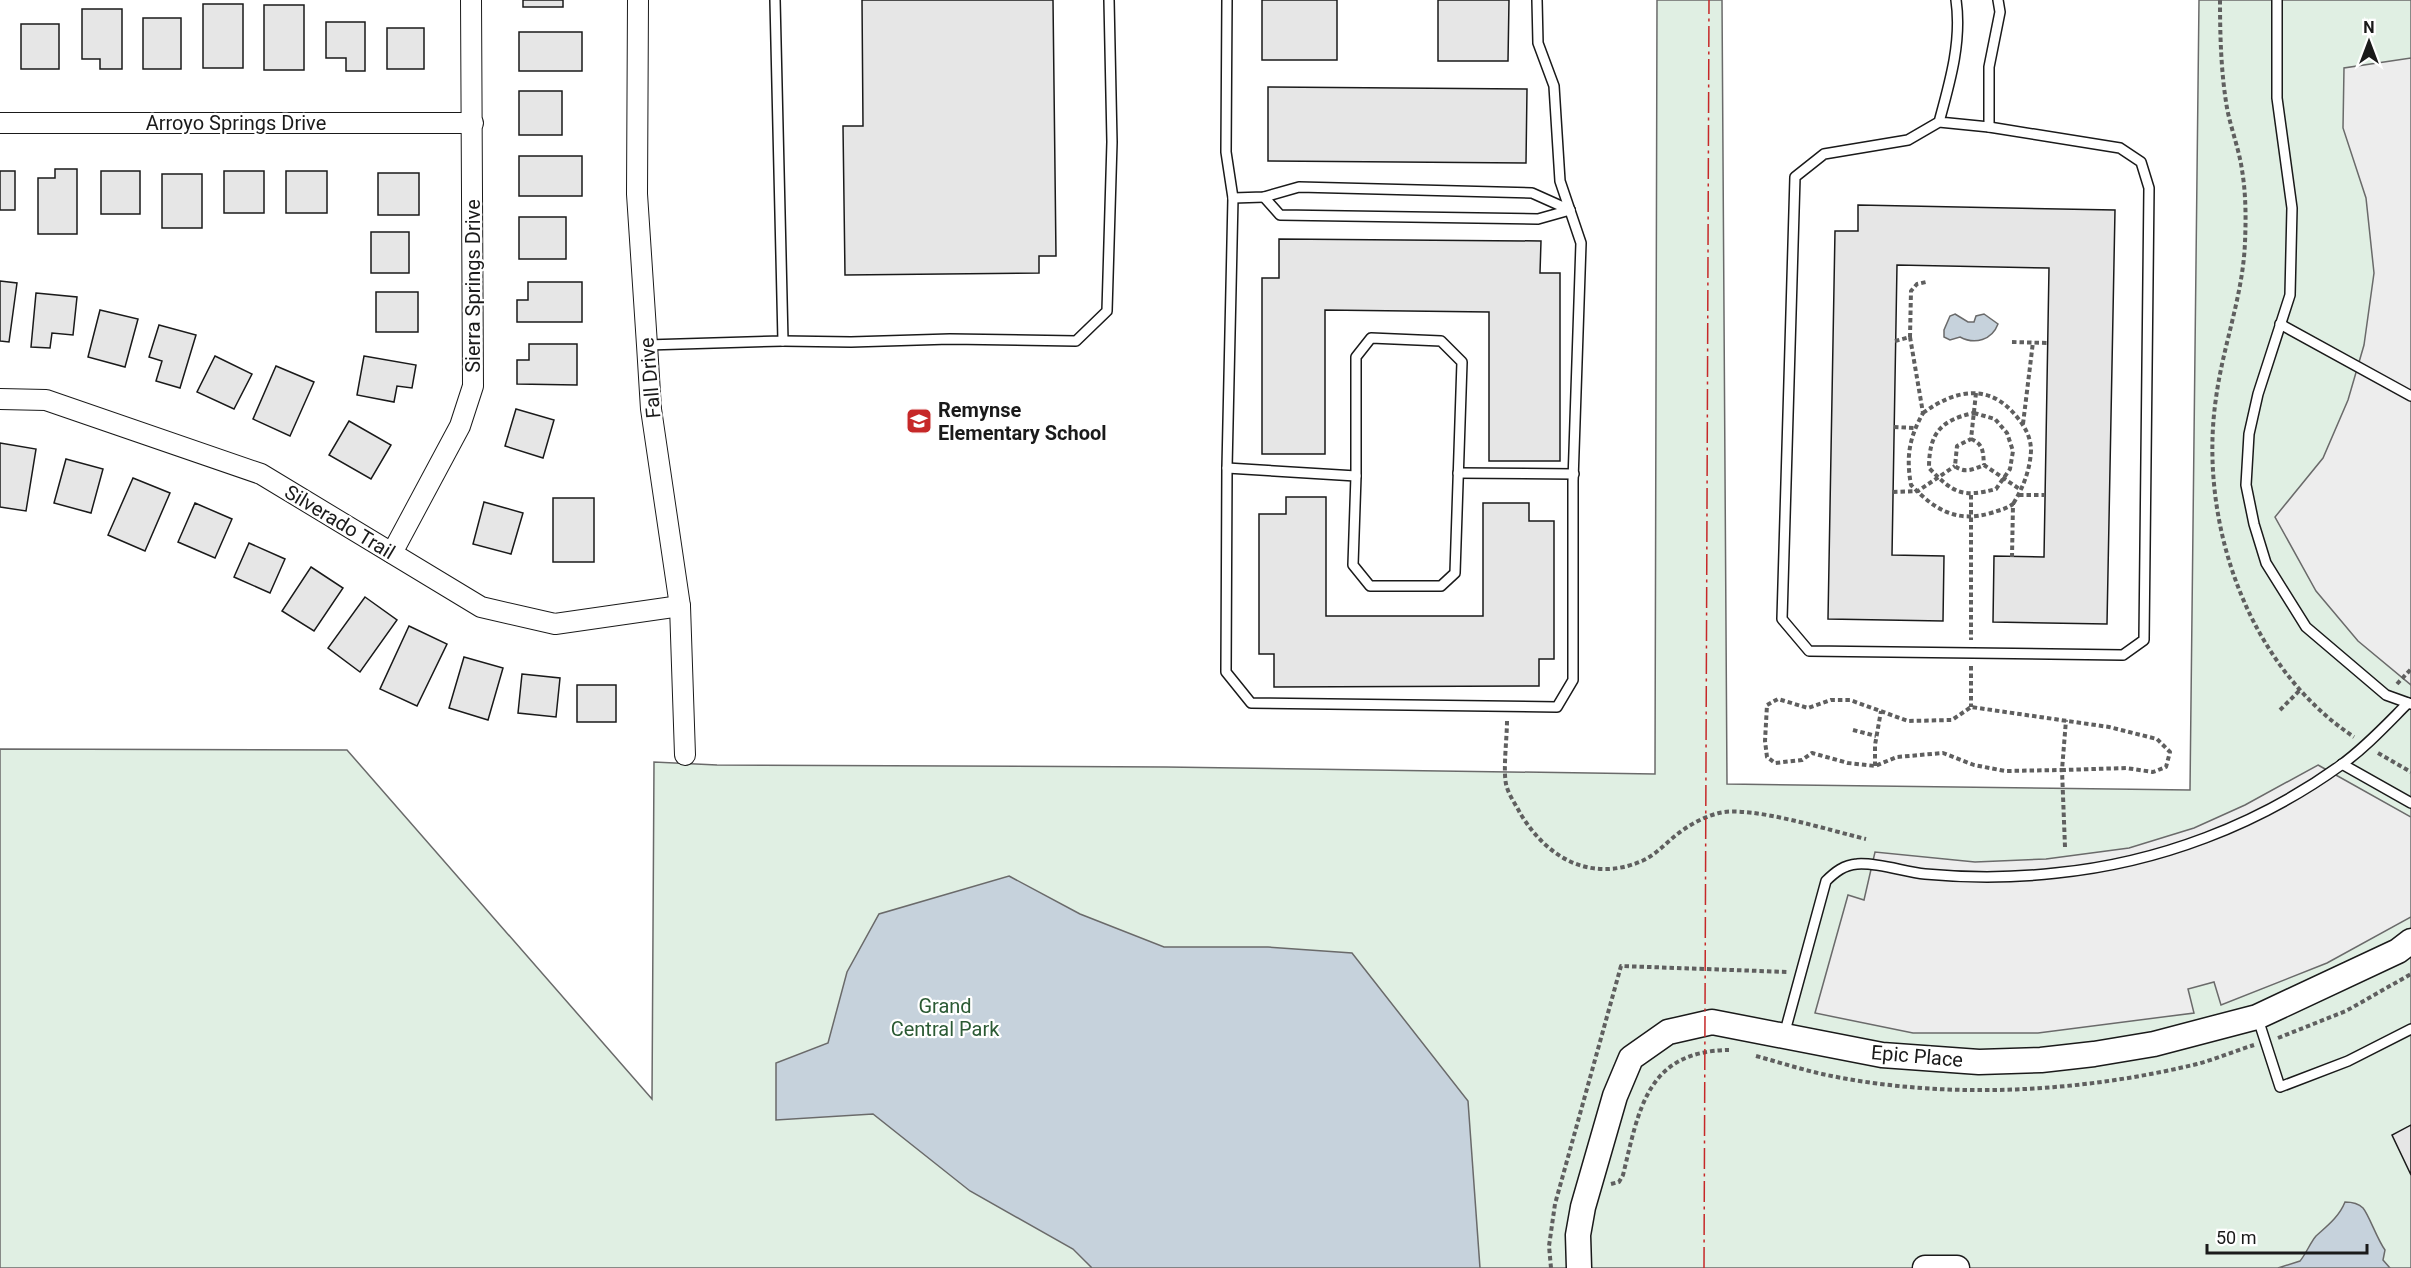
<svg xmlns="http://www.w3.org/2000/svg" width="2411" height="1268" viewBox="0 0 2411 1268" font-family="Roboto,sans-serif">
<rect width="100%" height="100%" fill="#fff"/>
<path fill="#e0efe3" stroke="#6a6a6a" stroke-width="1.5" d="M1657,0H1722L1727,784L2190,790L2199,0H2411V1268H0V749L347,750L652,1099L654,762L717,765L1166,767L1655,774Z"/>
<g fill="#ededed" stroke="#6a6a6a" stroke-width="1.5">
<path d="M2411,58V685L2358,641L2316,591L2275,517L2323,458L2348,400L2364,345L2374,273L2366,198L2343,128L2344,68Z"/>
<path d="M2318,765L2411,817V917L2327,963L2221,1005L2214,982L2188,989L2194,1013L2038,1033H1913L1815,1013L1848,895L1864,900L1875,852L1975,862L2046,859L2129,848L2194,828L2245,805Z"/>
</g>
<g fill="#c6d2dc" stroke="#6a6a6a" stroke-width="1.5">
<path d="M1955,314L1968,322H1974L1976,316L1984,314L1998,324C1992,340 1975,345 1960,337L1950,340L1944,337V330L1950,316Z"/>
<path d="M1009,876L1080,914L1164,947H1268L1352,953L1468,1101L1480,1268H1092L1073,1249L970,1191L873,1114L776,1120V1063L828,1043L847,972L879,914Z"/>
<path d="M2345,1202C2351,1202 2358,1203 2363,1208C2369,1215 2377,1239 2385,1250L2383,1260L2390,1268H2278L2300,1261C2306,1254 2310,1243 2316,1236C2327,1226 2339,1217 2345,1202Z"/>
</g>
<g fill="#e6e6e6" stroke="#1a1a1a" stroke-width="1.5">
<rect x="523" y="0" width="40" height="7"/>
<path d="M862,0H1053L1056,256H1039V273L845,275L843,126H863Z"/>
<rect x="1262" y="0" width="75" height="60"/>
<path d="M1438,0H1509L1508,61H1438Z"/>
<rect x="203" y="4" width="40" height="64"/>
<rect x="264" y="5" width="40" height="65"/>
<path d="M82,9H122V69H100V59H82Z"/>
<rect x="143" y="18" width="38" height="51"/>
<path d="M326,22H365V71H346V58H326Z"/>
<rect x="21" y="24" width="38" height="45"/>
<rect x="387" y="28" width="37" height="41"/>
<rect x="519" y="32" width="63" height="39"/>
<path d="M1268,87L1527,89L1526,163L1268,161Z"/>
<rect x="519" y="91" width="43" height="44"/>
<rect x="519" y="156" width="63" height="40"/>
<path d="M55,169H77V234H38V178H55Z"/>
<rect x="0" y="171" width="15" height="39"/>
<rect x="101" y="171" width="39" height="43"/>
<rect x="224" y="171" width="40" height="42"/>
<rect x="286" y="171" width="41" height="42"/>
<rect x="378" y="173" width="41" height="42"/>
<rect x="162" y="174" width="40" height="54"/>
<path d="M1858,205L2115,210L2107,624L1993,622L1994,556L2044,557L2049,268L1897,265L1892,555L1944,556L1943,621L1828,619L1835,231H1858Z"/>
<rect x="519" y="217" width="47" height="42"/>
<rect x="371" y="232" width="38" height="41"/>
<path d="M1279,239L1541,241L1540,273H1560V461H1489V312L1325,310V454H1262V278H1279Z"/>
<path d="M0,281L17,283L9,342L0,341Z"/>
<path d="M528,282H582V322H517V300H528Z"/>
<rect x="376" y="292" width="42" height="40"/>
<path d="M36,293L77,297L73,335L52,333L50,348L31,347Z"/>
<path d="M100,310L138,319L125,367L88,357Z"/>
<path d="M159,325L196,335L180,388L156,381L162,361L149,357Z"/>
<path d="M529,344H577V385L517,384V360H529Z"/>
<path d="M215,356L252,374L234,409L197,392Z"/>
<path d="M364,356L416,365L412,388L397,386L394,402L357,395Z"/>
<path d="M276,366L314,382L290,436L253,419Z"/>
<path d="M516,409L554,420L543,458L505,446Z"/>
<path d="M349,421L391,445L371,479L329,455Z"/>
<path d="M0,443L36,449L26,511L0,507Z"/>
<path d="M66,459L103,469L91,513L54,503Z"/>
<path d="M133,478L170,493L145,551L108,535Z"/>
<path d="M1286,497H1326V616H1483V503H1529V521H1554V659H1539V686L1274,687V654H1259V514H1286Z"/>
<rect x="553" y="498" width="41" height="64"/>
<path d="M484,502L523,513L511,554L473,544Z"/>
<path d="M195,503L232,519L215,558L178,542Z"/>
<path d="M249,543L285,559L270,593L234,577Z"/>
<path d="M311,567L343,588L314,631L282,611Z"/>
<path d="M365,597L397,620L360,672L328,648Z"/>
<path d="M409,626L447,644L417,706L380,689Z"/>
<path d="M464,657L503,668L488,720L449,708Z"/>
<path d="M522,674L560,678L556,717L518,713Z"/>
<rect x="577" y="685" width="39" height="37"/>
<path d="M2411,1125V1175L2392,1135Z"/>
</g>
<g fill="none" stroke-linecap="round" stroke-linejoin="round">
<g stroke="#1a1a1a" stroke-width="12">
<g id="service">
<path d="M1227,0L1226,152L1233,198L1227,468L1226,672L1251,703L1557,707L1573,680V481L1581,243L1560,181L1554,86L1538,43L1537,0"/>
<path d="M2277,0V98L2292,208L2290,295L2258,394L2249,434L2246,485L2254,524L2266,563L2306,627L2386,695L2411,704"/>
<path d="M1939,122L1989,127L2120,148L2141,162L2149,188L2144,640L2123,655L1809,651L1782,619L1795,177L1824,154L1908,140L1939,122C1950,82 1962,41 1956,0"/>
<path d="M1989,127V67L2000,12L1998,0"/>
<path d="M1264,197L1280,215L1538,219L1570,210"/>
<path d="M1233,198L1264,197L1299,187L1532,193L1570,210"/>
<path d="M2280,324L2411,396"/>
<path d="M1371,338L1441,341L1462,362L1455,573L1441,586H1370L1353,565L1356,476V357Z"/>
<path d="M783,341L851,342L950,339L1076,341L1107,311L1112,142L1109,0"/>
<path d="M647,345L783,341L775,0"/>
<path d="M1227,468L1356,476"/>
<path d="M1458,473L1574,474"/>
<path d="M2342,764L2411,803"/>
<path d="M2258,1019L2280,1087L2348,1061L2411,1029"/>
<path d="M1784,1035L1826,881C1835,872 1844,865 1857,864C1876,862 1905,872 1925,874C1968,878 2013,878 2056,873C2158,863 2258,825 2341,765C2366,747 2387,724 2408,703"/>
</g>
</g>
<g stroke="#1a1a1a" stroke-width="22">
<g id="minor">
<path d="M638,0L637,194L647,345L651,409L680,606L685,755"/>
<path d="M0,123H473"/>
<path d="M0,399L46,400L261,474L481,607L555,624L680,606"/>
<path d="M392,553L460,426L473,386L471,0"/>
</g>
</g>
<g stroke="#1a1a1a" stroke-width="27">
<g id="tertiary">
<path d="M1579,1268L1578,1235L1583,1207L1615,1096L1631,1058L1668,1032L1712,1022L1882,1055L1979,1062L2041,1060L2094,1054L2154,1044L2257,1017L2398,951L2411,941"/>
<path d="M1925,1268H1957"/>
</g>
</g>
<g stroke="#5f5f5f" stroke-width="4" stroke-dasharray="4.5 3" stroke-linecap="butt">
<path d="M2220,0C2220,36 2221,73 2227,108C2231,129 2239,149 2242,170C2246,194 2246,219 2245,242C2243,296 2223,345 2216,398C2198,521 2247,666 2354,737"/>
<path d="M1910,337L1923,413C1909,438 1906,457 1911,485C1935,510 1956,523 1991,513C2000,510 2006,509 2013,504L2012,557"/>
<path d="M1895,341L1910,337L1911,291L1917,284L1926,282"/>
<path d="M2012,342L2048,343"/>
<path d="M1976,393L1971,439L1957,446L1955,466C1965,474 1974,469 1984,465L2021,490"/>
<path d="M1923,413C1956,389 1990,383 2017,417C2025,427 2031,437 2031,451C2030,470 2023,488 2013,504"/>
<path d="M1974,413L1995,419L2007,433L2013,451L2010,469L1996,489C1962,498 1953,493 1929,468C1929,434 1940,420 1974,413Z"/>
<path d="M2023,424L2033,342"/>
<path d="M1894,427L1914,428"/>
<path d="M1971,439C1984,444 1983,453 1984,465"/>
<path d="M1893,492L1918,491L1955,466"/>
<path d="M1971,495V640"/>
<path d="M2019,495H2045"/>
<path d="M1971,666V707"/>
<path d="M2397,684L2411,669"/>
<path d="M2280,710L2301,689"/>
<path d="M1507,721C1507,738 1503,769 1506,784C1508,794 1516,805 1520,813C1547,858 1590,883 1642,861C1655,855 1664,845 1675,836C1687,826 1703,817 1719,813C1751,805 1831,831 1866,839"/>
<path d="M1853,730L1876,736"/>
<path d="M2378,753L2411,772"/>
<path d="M1875,766V745L1881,711"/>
<path d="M2065,847L2062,770L2005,771L1974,765L1943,753L1897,757L1875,766L1848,763L1812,753L1802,760L1775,763L1767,757L1765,741L1767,705L1778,699L1808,708L1831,700H1850L1908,721L1952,720L1971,707L2109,727L2157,739L2170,752L2166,767L2153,772L2126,768L2062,770L2066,720"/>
<path d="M2278,1038L2346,1011L2411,974"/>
<path d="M1756,1056C1778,1062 1800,1069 1822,1074C1942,1100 2078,1093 2197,1064C2216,1059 2235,1051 2254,1045"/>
<path d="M1611,1184L1619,1182L1623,1175C1639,1110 1646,1051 1729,1050"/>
<path d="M1551,1268L1549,1246L1555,1204L1621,966L1788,972"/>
</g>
<use href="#service" stroke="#fff" stroke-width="9"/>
<use href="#minor" stroke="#fff" stroke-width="20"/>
<use href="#tertiary" stroke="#fff" stroke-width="24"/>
<path stroke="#c62828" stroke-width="1.5" stroke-dasharray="21 4.5 3 4.5" stroke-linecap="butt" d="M1704,1268L1709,0"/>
</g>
<defs>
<g id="school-square" transform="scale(1.35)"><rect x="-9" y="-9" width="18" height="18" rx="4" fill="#c62828" stroke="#fff"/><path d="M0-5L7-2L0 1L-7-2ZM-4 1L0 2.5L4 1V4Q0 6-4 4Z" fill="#fff"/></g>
</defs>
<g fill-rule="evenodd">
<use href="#school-square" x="919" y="421"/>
</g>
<g text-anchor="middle" stroke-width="4.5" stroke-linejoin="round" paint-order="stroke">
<g font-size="20" fill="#1a1a1a" stroke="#fff">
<text x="236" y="130">Arroyo Springs Drive</text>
<text transform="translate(473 286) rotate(-90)" y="7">Sierra Springs Drive</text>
<text transform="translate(650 378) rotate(-95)" y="7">Fall Drive</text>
<text transform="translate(340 522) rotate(31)" y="7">Silverado Trail</text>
<text transform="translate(1917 1056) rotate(5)" y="7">Epic Place</text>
</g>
<g font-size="20" font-weight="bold" fill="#1a1a1a" stroke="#fff" text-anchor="start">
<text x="938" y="417">Remynse<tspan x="938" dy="23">Elementary School</tspan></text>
</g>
<g font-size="20" fill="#2b5a34" stroke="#fff">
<text x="945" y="1013">Grand<tspan x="945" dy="23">Central Park</tspan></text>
</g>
</g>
<g transform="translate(2369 42)" stroke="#ffffff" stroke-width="4.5" paint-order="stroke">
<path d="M0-4.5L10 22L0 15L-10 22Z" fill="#1a1a1a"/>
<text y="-9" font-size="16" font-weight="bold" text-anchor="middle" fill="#1a1a1a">N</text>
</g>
<path d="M2207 1244v9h160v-9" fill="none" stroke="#1a1a1a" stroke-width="3"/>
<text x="2216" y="1244" font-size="18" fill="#1a1a1a" stroke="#ffffff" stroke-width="4.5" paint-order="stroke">50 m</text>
</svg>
